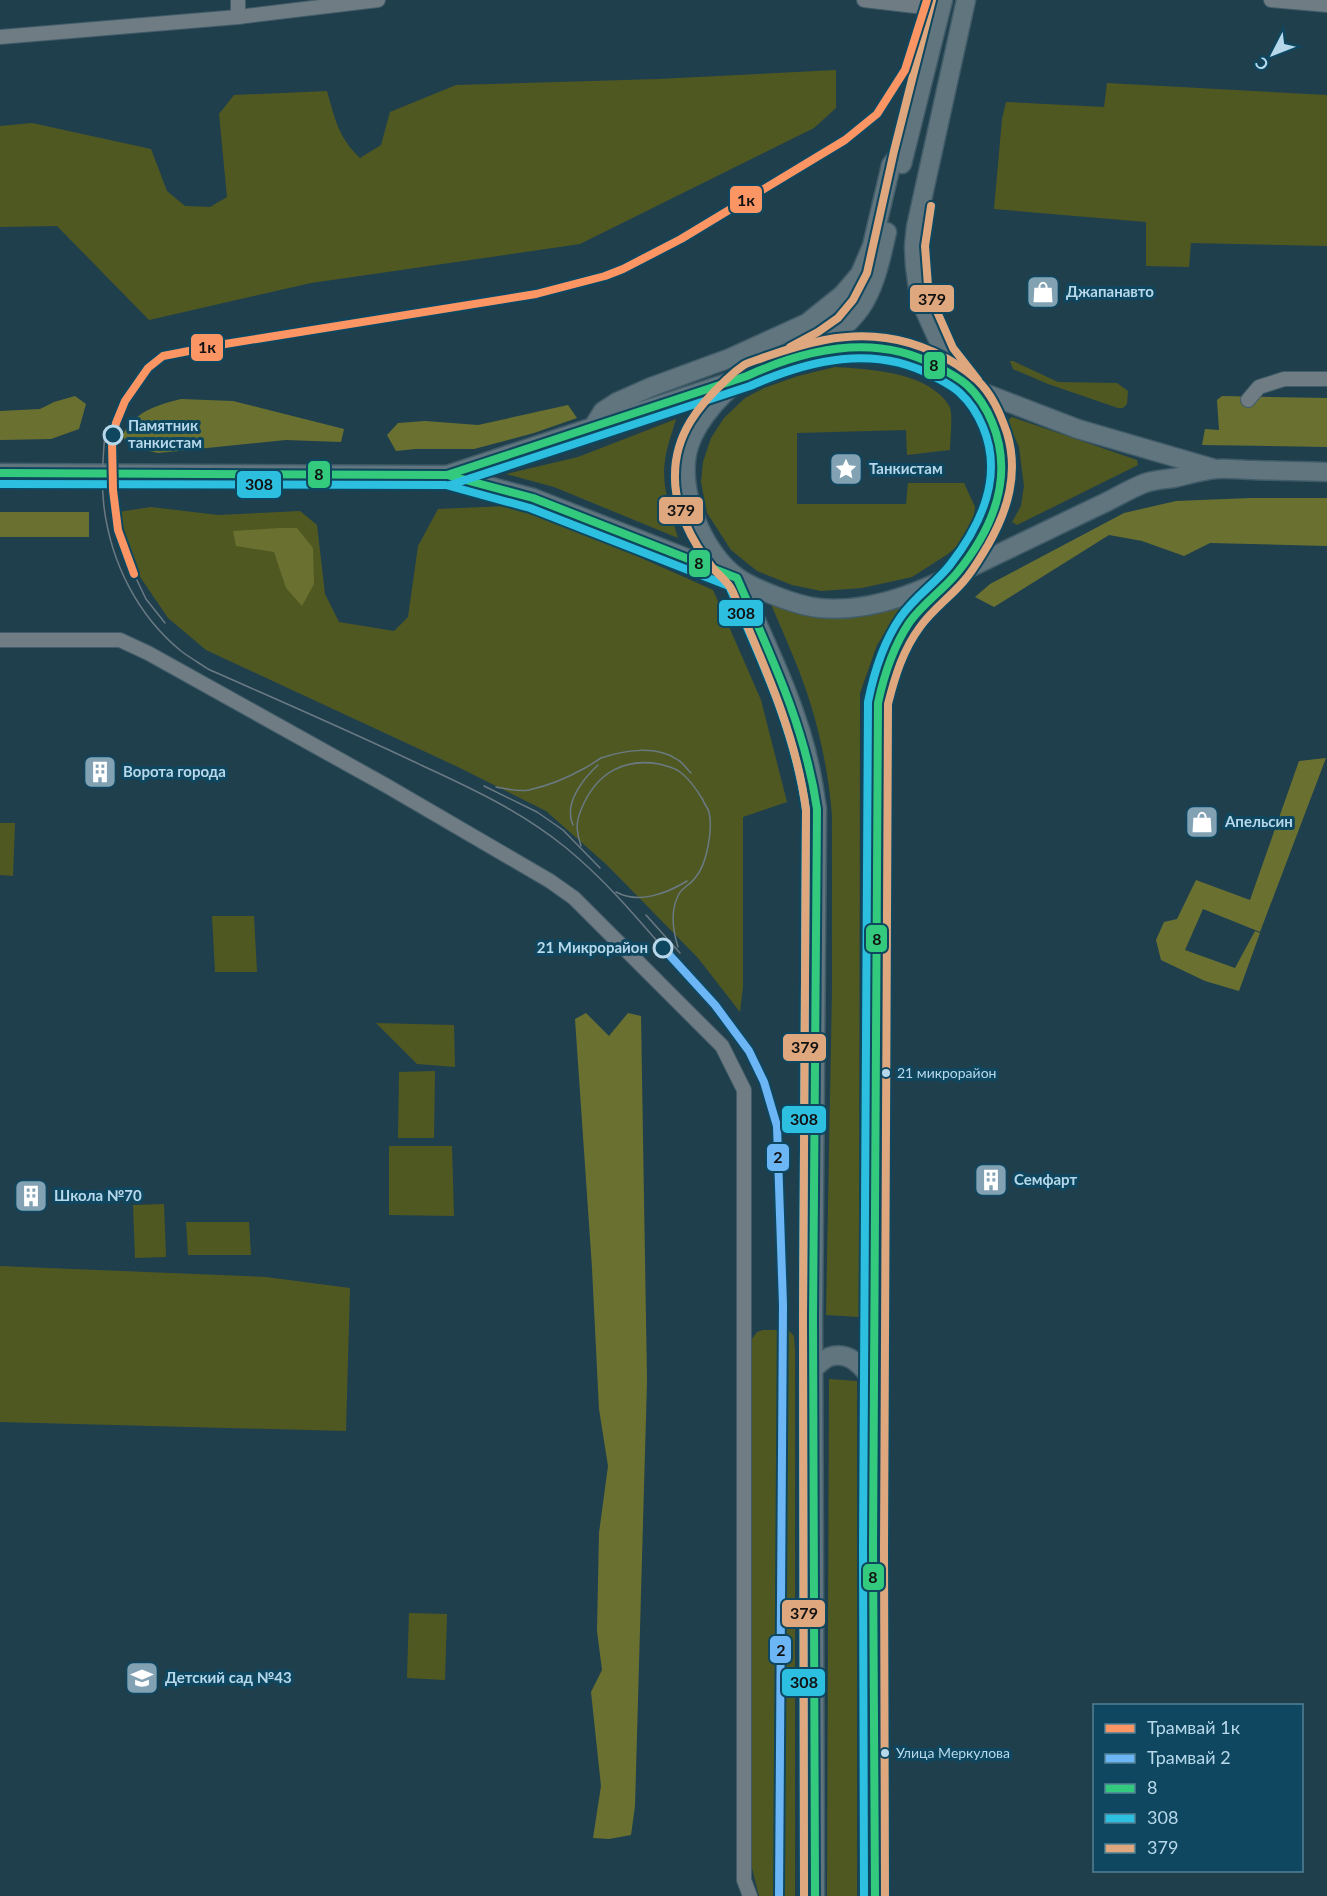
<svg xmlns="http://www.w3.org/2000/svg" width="1327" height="1896" viewBox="0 0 1327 1896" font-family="Lato,sans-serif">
<rect width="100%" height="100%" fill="#203f4d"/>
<g fill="#505821">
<path d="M836,70V108L814,128L580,244L311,283L149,320L57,226L0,227V126L32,123L151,149L167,191L185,206L210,207L227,197L219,114L234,95L327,91C335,119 338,137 360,158L381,145L390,112L456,85L658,79Z"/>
<path d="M1107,83L1327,95V246L1191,243L1189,267L1146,266V222L994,209L1002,119L1006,102L1104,107Z"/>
<path d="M1010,361H1013L1058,382L1117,383L1128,391L1127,404L1123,408H1118L1048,384L1013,369Z"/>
<path d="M835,367C869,369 922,372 945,400C946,402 950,406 950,408C953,417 950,440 950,450L907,455L906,430L797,433V504H906L908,483H964L975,507L973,525L963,541L948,554L912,577L862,588L821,591L792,585L757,571L731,550L707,513L701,482L703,462L711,438L724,418L745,398L764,388L798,376Z"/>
<path d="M1012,417L1137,460L1138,465L1017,525L1012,522L1021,506L1024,486L1019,447L1007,421Z"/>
<path d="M676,419C672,433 667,446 665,460C661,486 671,514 678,538L554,487L506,474L578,457Z"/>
<path d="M507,506L581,531L713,590L761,700L787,802L743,817V986L740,1012L698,958L607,865L546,811L458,767L206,650L168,618L117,543L118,512L151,507L218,515L300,511L317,525L325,594L339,622L394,631L408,617L418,546L438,509Z"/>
<path d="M768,597L793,607L905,602L877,645L860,693L859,1317L826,1315L832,990V816C829,777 821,736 809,699C798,664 782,631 768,597Z"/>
<path d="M0,823H15L13,876L0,875Z"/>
<path d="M212,916H254L257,972H215Z"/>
<path d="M376,1023L454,1025L455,1067L417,1064Z"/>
<path d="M435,1071L434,1138H398L399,1072Z"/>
<path d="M389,1146H452L454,1216L389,1215Z"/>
<path d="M164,1204L166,1257L135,1258L133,1205Z"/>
<path d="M186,1222H249L251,1255H188Z"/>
<path d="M0,1266L266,1277L350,1288L346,1431L0,1422Z"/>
<path d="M763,1330H788L794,1336L795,1351V1896H759L752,1868V1339L757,1332Z"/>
<path d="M829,1379L857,1381V1896H827Z"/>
<path d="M409,1613L447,1614L445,1680L407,1678Z"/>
</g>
<g fill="#6a7130">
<path d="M75,396L86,404L79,429L51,439L0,440V411L40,409L54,402Z"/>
<path d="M1222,396L1327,398V447L1202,445L1205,429L1219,430L1217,400Z"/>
<path d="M181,399L233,401L344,429L341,442L286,440L158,453L132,447L122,436C136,411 154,406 181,399Z"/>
<path d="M568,405L577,418L534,433L474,449H415L396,451L387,435L398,423L425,421L478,425Z"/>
<path d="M1251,498H1327V546L1210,543L1184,556L1142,541L1109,535L994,607L975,597L990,584L1124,513L1176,501Z"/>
<rect x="0" y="512" width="89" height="25"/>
<path d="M280,528H297L313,548L314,584L302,606L286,588L274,552L236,546L233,531Z"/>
<path d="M1326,758L1260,932L1203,909L1185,950L1235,968L1255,931L1260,933L1239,991L1205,981L1161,960L1156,940L1164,922L1177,919L1196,880L1250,900L1299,761Z"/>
<path d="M586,1013L609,1036L628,1013L641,1016L647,1381L635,1806L631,1835L609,1839L593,1838L601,1786L591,1692L602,1670L597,1631L599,1533L608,1466L599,1409L592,1268L575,1019Z"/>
</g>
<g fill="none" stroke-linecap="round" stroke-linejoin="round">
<g stroke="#415c69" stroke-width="16">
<g id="minor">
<path d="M864,0L941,9"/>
<path d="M1271,0L1327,5"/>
<path d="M238,17V0"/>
<path d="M0,37L238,17L378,0"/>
<path d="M1248,400L1259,387L1284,379H1327"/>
<path d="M0,640H120L148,653L387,786L550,881L574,898L722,1046L744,1090V1880L750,1896"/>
</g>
</g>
<g stroke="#415c69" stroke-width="21">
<g id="secondary">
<path d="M966,0L916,227L914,246L915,266L918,288L925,311L944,353L971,388L1078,429L1212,468"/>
<path d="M902,164L943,0"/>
<path d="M811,348C867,320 874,289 887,232"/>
<path d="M593,427L603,411L617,402L651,387L730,358L807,323L842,295L860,274L872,246L891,165L897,157L904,154"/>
<path d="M0,473L447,475L533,498L730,575"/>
<path d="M447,475L736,380"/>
<path d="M737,578C763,638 797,704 810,768C813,781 815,795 817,809L813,1318L815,1896"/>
<path d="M813,1369C818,1365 824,1359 829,1357C849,1350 863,1367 873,1381"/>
<path d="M875,1896L873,1548L878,703C884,673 893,646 910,622C923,603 941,591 956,574C989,535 1011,491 998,440C992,416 979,394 959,380C918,353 883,343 834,349C805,353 776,362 750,374C727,386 697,420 689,446C676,487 702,552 737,577C754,589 798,606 819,608C881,614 938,583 992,557C1028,540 1063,523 1098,506C1114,499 1129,489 1145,483C1154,480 1164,479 1174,478C1188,475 1202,470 1217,469C1229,468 1242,470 1254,470C1278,471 1303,471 1327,472"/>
</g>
</g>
<use href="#minor" stroke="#6f7c83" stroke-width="14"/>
<use href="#secondary" stroke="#61757e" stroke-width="18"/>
<g stroke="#6a7a83" stroke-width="1.5">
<path d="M105,433C103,457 101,482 104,507C111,562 137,615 181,651C189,657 199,663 208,669C280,701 352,732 423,766C473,789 522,812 565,847C603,878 631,911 663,948"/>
<path d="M134,574L146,599L165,623"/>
<path d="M484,786L537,812L563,830L600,868"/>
<path d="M496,787C507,789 518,792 529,790C547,786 569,777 585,768C591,765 596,761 601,758C624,750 657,745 678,760C683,763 687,769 691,773"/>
<path d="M573,825C563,803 584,778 598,765"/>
<path d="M581,846C575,827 576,820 584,803C599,772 625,758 659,764C666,766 674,767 680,772C690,779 697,790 703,800C704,804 708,808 709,812C713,829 707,865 695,878C691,884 682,888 679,894C670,910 673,931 678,947"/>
<path d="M616,892C638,904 666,894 687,881"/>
<path d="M646,915L680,953"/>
</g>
<g stroke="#0e475f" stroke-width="12">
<g id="bus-1">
<path d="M0,473L447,475L747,376C806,349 876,333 936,366C946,371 958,377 967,385C977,394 987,409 992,422C1015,477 992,530 957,573C942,591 922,604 909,623C893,647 884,675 878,703L873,1548L875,1896"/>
<path d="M440,475H447L533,498L737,578C770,654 805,726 817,809L813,1318L815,1896"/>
</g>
</g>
<g stroke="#0e475f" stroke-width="12">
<g id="bus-2">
<path d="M0,484L446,485L530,508L729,586C761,659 795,730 806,810L803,1318L804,1896"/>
<path d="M450,485L750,386C809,360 874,344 933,376C942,381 953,386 960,393C970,402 978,415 983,427C1004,477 981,525 950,565C935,584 914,597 900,618C883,643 874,672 868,702L863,1548L864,1896"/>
</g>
</g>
<g stroke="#0e475f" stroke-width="12">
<g id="bus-3">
<path d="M931,206L925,246L928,286L935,307L953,348L978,380"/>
<path d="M790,347L818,332L838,318L853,300L867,273L894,151L932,0"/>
<path d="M804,1896L803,1318L806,810C797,742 771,681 744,618C740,610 737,601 733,592C728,581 719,576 712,567C692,542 674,507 675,475C675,434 699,405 727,379C732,374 738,369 744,365C751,361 758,360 765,357C805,343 844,332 886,338C917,342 953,358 977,380C992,394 1000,413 1007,433C1019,473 1008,510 988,545C980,558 973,571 963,582C949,598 932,610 920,627C903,650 895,676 888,704L884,1548L885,1896"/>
</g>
</g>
<use href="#bus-1" stroke="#33ca7d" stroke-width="8"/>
<use href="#bus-2" stroke="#2dbfdf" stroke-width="8"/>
<use href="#bus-3" stroke="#dfa77e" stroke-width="8"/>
<g stroke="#0e475f" stroke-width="12">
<path id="tram-1" d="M134,574L118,530L113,490L112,441L116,423L125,401L148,368L163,356L225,344L536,294L605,276L623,269L681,239L845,140L877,114L905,70L927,0"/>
</g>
<g stroke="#0e475f" stroke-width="12">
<path id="tram-2" d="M663,948L715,1005L749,1051L764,1082L777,1126L783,1305L779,1896"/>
</g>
<use href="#tram-1" stroke="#fb9564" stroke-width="8"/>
<use href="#tram-2" stroke="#6db6f5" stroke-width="8"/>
</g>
<defs>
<g id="shop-square" transform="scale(1.725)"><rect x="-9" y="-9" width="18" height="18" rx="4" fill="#82a2b4" stroke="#0e475f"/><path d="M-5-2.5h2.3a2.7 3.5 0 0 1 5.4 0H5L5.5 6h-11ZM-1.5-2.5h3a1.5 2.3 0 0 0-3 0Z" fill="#fff"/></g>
<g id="sight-square" transform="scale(1.725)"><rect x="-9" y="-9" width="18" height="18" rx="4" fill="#82a2b4" stroke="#0e475f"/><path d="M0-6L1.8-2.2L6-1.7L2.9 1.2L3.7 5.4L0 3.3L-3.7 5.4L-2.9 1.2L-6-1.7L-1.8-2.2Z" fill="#fff"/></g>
<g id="building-square" transform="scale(1.725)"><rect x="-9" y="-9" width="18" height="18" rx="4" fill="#82a2b4" stroke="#0e475f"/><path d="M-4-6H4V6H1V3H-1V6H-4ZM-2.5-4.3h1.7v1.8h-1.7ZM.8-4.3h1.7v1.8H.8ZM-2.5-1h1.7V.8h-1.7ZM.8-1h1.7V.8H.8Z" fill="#fff"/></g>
<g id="school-square" transform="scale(1.725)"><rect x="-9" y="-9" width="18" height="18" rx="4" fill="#82a2b4" stroke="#0e475f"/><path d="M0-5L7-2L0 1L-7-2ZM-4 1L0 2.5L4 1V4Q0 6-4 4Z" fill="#fff"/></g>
</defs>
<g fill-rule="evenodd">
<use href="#shop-square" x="1043" y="292"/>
<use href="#sight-square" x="846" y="469"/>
<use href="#building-square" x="100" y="772"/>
<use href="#shop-square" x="1202" y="822"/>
<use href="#building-square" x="991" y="1180"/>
<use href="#building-square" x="31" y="1196"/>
<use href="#school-square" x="142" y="1678"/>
</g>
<g fill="#0e475f" stroke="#b7d8eb" stroke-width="3">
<circle cx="113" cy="435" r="9"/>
<circle cx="663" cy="948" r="9"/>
</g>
<g fill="#b7d8eb" stroke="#0e475f" stroke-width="2">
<circle cx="886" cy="1073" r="5"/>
<circle cx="885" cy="1753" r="5"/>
</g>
<g text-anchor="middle" stroke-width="6" stroke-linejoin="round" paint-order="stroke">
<g font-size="14" fill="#b7d8eb" stroke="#0e475f" text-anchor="start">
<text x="897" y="1078">21 микрорайон</text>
<text x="896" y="1758">Улица Меркулова</text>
</g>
<g font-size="15" font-weight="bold" fill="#b7d8eb" stroke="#0e475f" text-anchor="start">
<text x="1066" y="297">Джапанавто</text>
<text x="869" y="474">Танкистам</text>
<text x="123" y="777">Ворота города</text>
<text x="1225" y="827">Апельсин</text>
<text x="1014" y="1185">Семфарт</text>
<text x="54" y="1201">Школа №70</text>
<text x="165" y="1683">Детский сад №43</text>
</g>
<g font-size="15" font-weight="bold" fill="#b7d8eb" stroke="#0e475f" text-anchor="start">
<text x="128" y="431">Памятник<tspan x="128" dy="17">танкистам</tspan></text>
<text x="648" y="953" text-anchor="end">21 Микрорайон</text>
</g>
</g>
<g stroke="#0e475f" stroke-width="2">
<rect x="729" y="185" width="34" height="29" rx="6" fill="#fb9564"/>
<rect x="909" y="284" width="46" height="29" rx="6" fill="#dfa77e"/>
<rect x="190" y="333" width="34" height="29" rx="6" fill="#fb9564"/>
<rect x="923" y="351" width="23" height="29" rx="6" fill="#33ca7d"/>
<rect x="307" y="460" width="24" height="29" rx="6" fill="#33ca7d"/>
<rect x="236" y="470" width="46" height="29" rx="6" fill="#2dbfdf"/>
<rect x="658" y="496" width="46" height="29" rx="6" fill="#dfa77e"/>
<rect x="688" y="549" width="23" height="29" rx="6" fill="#33ca7d"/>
<rect x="718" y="599" width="46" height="28" rx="6" fill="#2dbfdf"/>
<rect x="865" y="924" width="23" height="29" rx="6" fill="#33ca7d"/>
<rect x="782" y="1033" width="45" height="29" rx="6" fill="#dfa77e"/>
<rect x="781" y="1105" width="46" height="29" rx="6" fill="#2dbfdf"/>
<rect x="766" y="1143" width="24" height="29" rx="6" fill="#6db6f5"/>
<rect x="862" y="1563" width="23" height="28" rx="6" fill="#33ca7d"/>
<rect x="781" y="1599" width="45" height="29" rx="6" fill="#dfa77e"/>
<rect x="769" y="1635" width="23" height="29" rx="6" fill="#6db6f5"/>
<rect x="781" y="1668" width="45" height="29" rx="6" fill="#2dbfdf"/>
</g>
<g font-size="16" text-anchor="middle" font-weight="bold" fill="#111">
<text x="746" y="206">1к</text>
<text x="932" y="305">379</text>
<text x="207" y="353">1к</text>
<text x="934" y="371">8</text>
<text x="319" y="480">8</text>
<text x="259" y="490">308</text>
<text x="681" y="516">379</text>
<text x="699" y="569">8</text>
<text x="741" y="619">308</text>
<text x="877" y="945">8</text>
<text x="805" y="1053">379</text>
<text x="804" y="1125">308</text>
<text x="778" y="1163">2</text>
<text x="873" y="1583">8</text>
<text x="804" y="1619">379</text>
<text x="781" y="1656">2</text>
<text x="804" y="1688">308</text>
</g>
<rect x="1093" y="1704" width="210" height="168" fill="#0e475f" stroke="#528197" stroke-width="1.5"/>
<rect x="1105" y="1724" width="30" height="9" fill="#fb9564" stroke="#528197" stroke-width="1.5"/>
<text x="1147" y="1734" font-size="18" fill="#b7d8eb">Трамвай 1к</text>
<rect x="1105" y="1754" width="30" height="9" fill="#6db6f5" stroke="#528197" stroke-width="1.5"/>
<text x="1147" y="1764" font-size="18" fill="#b7d8eb">Трамвай 2</text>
<rect x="1105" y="1784" width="30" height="9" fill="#33ca7d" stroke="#528197" stroke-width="1.5"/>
<text x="1147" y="1794" font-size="18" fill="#b7d8eb">8</text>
<rect x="1105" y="1814" width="30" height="9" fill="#2dbfdf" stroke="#528197" stroke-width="1.5"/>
<text x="1147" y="1824" font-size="18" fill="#b7d8eb">308</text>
<rect x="1105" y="1844" width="30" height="9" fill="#dfa77e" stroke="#528197" stroke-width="1.5"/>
<text x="1147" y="1854" font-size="18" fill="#b7d8eb">379</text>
<g transform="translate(1273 54) rotate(228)" stroke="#0e475f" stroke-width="4.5" paint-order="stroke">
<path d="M0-4.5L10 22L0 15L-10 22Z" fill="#b7d8eb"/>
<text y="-9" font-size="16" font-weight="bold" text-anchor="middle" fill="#b7d8eb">С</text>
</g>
</svg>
